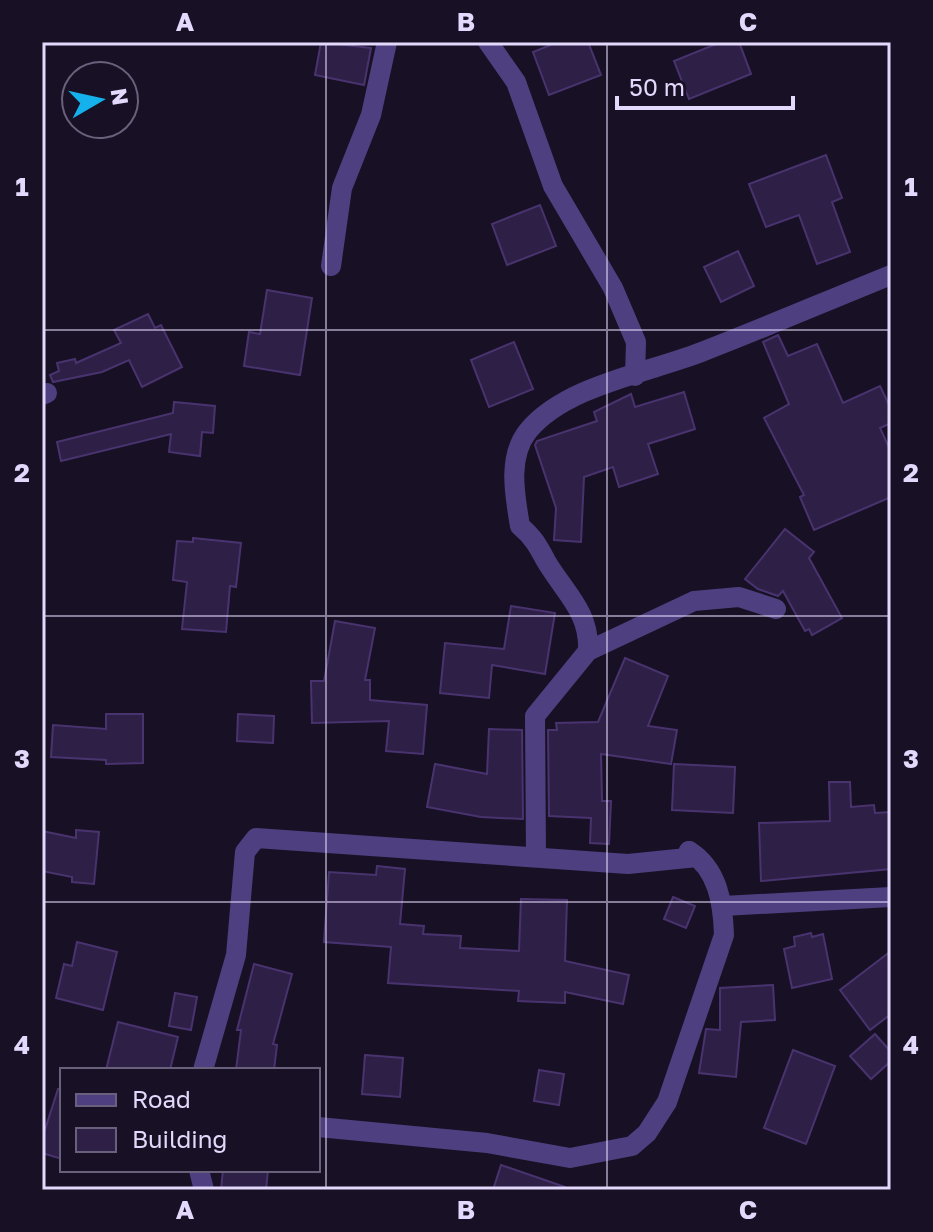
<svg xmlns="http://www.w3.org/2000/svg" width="933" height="1232" viewBox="0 0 933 1232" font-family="'Golos Text',sans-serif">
<rect width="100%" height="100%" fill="#181125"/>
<g fill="#2d1f45" stroke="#49336f" stroke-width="2">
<path d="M321,42L371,48L364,85L315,75Z"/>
<path d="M558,42H588L601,75L549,95L533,52Z"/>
<path d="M721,42H739L751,74L689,99L674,61Z"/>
<path d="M826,155L842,198L832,202L850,252L817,264L799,215L766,227L749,184Z"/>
<path d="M540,205L556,246L507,265L492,224Z"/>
<path d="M738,251L754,286L721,302L704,267Z"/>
<path d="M267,290L312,298L300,375L244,366L249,332L260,334Z"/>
<path d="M148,314L155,328L161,325L182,367L142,387L129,360L102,372L53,382L50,375L59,371L57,363L75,359L76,363L121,343L114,330Z"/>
<path d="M778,335L788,356L817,344L843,403L880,386L891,409V423L880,428L891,452V497L814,530L800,497L804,495L764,418L789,404L763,342Z"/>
<path d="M514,342L533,389L489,407L471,360Z"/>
<path d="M684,392L695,429L648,444L658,474L619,487L613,467L584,477L581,542L554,540L556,508L535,445L537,441L597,421L594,412L631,394L635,407Z"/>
<path d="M174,402L215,406L213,433L202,432L200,456L169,452L171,434L61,461L57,442L173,413Z"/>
<path d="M785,529L814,552L809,558L842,618L812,635L809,629L805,631L783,591L778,596L758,589L745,579Z"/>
<path d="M193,538L241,543L236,587L230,586L226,632L182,629L187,582L173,580L177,541L193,542Z"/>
<path d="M511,606L555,613L545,674L492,665L489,698L440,693L445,643L504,649Z"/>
<path d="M335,621L375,628L365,680H370V700L427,705L423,754L386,751L389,721L312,723L311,681H324Z"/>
<path d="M625,658L668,676L648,726L677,730L671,764L601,754L602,801H611L609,844L590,843L591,818L549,816L548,730H557L556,723L598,722Z"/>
<path d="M106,714H143V763L106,764V760L51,757L53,725L106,729Z"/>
<path d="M238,714L274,716L273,743L237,741Z"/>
<path d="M489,729L522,730L523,819L481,817L427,807L435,764L487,774Z"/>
<path d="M674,764L735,767L733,813L672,810Z"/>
<path d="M829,782H850L851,807L874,805L875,813L891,812V869L761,881L759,823L830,821Z"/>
<path d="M76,830L99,832L94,884L72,882V877L42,871V831L76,838Z"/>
<path d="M377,866L405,869L400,924L424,926L423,934L461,936L460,948L519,951L521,899L567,900L565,961L629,975L623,1004L565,992V1003L518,1001L519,991L388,983L391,947L324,942L329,872L376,875Z"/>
<path d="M673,897L695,906L686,928L664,919Z"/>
<path d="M811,933L812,937L823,934L832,979L792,988L784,949L795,946L794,937Z"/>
<path d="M77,942L117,952L103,1010L56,998L64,964L72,966Z"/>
<path d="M891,951V1014L870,1030L840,990Z"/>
<path d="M254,964L292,974L273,1044L277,1045L274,1070H236L241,1030H237Z"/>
<path d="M773,985L775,1020L741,1022L736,1077L699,1073L706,1029L720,1030V988Z"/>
<path d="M175,993L197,997L191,1030L169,1026Z"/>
<path d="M118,1022L178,1037L170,1070H106Z"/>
<path d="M875,1034L891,1052V1061L871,1079L850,1056Z"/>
<path d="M793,1050L835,1066L806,1144L764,1128Z"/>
<path d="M365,1055L403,1058L400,1097L362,1094Z"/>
<path d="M539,1070L564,1074L559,1105L534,1101Z"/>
<path d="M58,1089H62V1159L42,1153V1139Z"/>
<path d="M501,1165L565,1187V1190H493Z"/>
<path d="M223,1170H268L266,1190H221Z"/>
</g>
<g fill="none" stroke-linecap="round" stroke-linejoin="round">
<g stroke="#4e4080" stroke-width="20">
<path d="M488,42L516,82L553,186L613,288L636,342L635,376"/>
<path d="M331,266L342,188L371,115L387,42"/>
<path d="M42,395L47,393"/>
<path d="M588,651C590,612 565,593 546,561C538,546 534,538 520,526C515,496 507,457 528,431C566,385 649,373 704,351C766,327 829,300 891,275"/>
<path d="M536,856L535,716L588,651L694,601L739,597L776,609"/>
<path d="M723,906L891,897"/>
<path d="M203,1070L236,955L245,852L256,838L628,864L697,857L689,851"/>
<path d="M318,1127L487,1143L570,1158L632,1146L647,1133L667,1102L724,935C723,903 718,869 689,851"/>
<path d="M199,1170L204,1190"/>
</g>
</g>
<path fill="none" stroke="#e3d9fc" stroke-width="2" stroke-opacity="0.55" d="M326,42V1190M607,42V1190M42,330H891M42,616H891M42,902H891"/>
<rect width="933" height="1232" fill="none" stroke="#181125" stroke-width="88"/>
<rect x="60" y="1068" width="260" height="104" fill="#181125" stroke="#69617b" stroke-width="2"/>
<rect x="76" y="1094" width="40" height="12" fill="#4e4080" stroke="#69617b" stroke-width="2"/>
<text x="132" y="1108" font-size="24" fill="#e3d9fc">Road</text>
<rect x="76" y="1128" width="40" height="24" fill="#2d1f45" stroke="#69617b" stroke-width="2"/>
<text x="132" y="1148" font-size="24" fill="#e3d9fc">Building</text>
<g transform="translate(100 100) rotate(81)"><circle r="38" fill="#181125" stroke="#69617b" stroke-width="2"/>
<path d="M0-6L14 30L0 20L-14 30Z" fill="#15b1ec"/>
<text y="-12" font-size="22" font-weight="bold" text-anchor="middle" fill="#e3d9fc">N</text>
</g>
<path d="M617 96v12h176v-12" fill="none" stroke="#e3d9fc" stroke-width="4"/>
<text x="629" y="96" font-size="24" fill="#e3d9fc" stroke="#181125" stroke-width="6" paint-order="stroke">50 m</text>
<rect x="44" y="44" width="845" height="1144" fill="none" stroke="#e3d9fc" stroke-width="3"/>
<g font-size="26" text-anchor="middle" font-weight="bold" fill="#e3d9fc">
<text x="185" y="31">A</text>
<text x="466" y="31">B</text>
<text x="748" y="31">C</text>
<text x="22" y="196">1</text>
<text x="911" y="196">1</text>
<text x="22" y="482">2</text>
<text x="911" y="482">2</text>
<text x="22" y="768">3</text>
<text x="911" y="768">3</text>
<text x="22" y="1054">4</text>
<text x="911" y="1054">4</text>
<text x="185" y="1219">A</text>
<text x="466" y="1219">B</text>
<text x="748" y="1219">C</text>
</g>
</svg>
